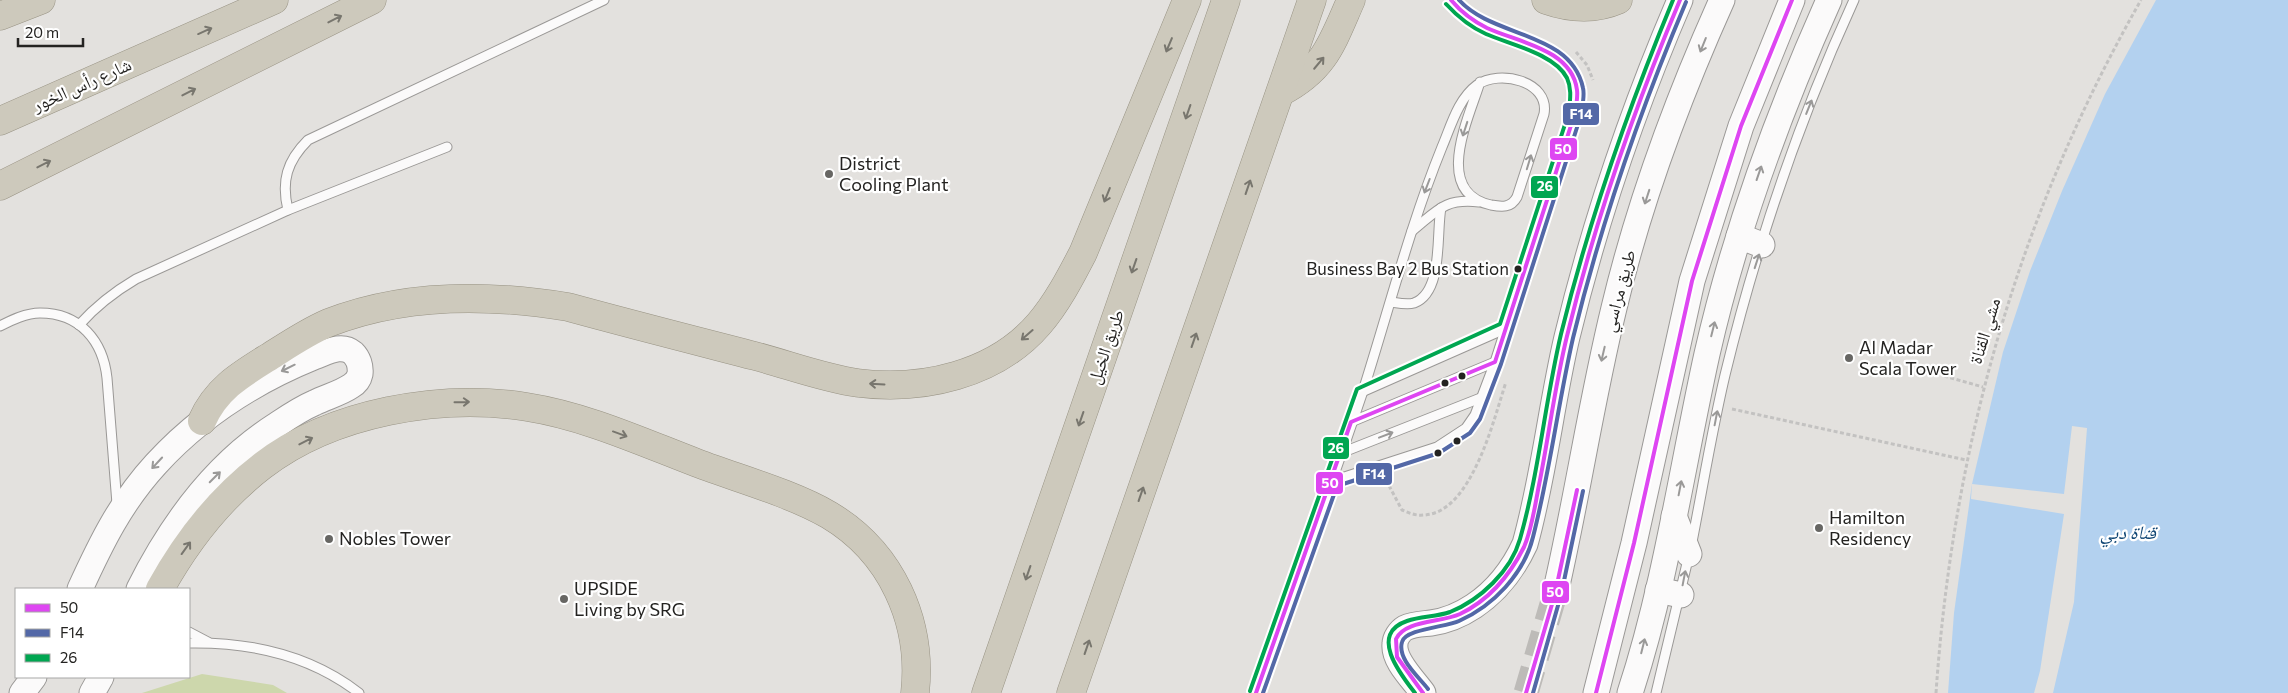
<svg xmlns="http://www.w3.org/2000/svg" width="2288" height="693" viewBox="0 0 2288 693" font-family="Commissioner,'Noto Naskh Arabic',sans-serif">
<rect width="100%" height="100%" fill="#e3e1de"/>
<path fill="#cdd7ac" d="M202,674L273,685L287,693H142Z"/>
<path fill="#b3d1ef" d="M2156,0H2288V693H1948L1954,613L1972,484L2003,352L2030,271L2062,191L2105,94Z"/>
<path fill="#e3e1de" d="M2072,426L2087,428L2074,602L2053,693H2034L2040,671L2064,514L1971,499L1972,484L2064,494Z"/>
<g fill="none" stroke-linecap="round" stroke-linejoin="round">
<path stroke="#bdbbb8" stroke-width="25" stroke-dasharray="25 12" stroke-linecap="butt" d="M1526,693L1555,594"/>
<g stroke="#9a9896" stroke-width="11">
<g id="lane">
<path d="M288,210C281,181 287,161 308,140L604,0"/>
<path d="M1412,231C1437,211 1444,198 1479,202"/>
<path d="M1391,302C1398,303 1407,305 1414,303C1444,292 1436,232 1441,208"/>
<path d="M79,325C96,306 114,292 136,279L288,210L447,147"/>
<path d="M0,326C12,320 26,313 40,313C80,313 103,341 107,378L117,504"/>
<path d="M1362,392L1505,329"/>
<path d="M1351,422L1495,362"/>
<path d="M1341,453L1483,397"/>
<path d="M1332,481L1437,447L1466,428L1475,415L1495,362L1578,102C1578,84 1573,71 1560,60L1471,19L1451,0"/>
<path d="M1692,542C1703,486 1712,430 1725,375C1756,247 1799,120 1854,0"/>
<path d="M189,632L208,642"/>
<path d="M189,643C250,642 310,655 359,693"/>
<path d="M1256,693C1292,592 1329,492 1363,391C1389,309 1410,226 1442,147C1451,126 1458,99 1477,85C1499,69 1550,81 1544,114L1517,197C1511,208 1502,207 1491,205C1432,192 1469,118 1480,82"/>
<path d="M1656,693L1689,555"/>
</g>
</g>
<g stroke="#9a9896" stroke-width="27">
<g id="secondary">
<path d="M1739,236L1762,245"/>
<path d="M1674,516L1689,554"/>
<path d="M80,589C101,543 121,502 156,464C199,417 255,381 314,357C326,353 341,343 353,353C358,358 361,366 360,374C359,379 356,383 351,386C341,393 326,397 314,403C300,409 287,418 275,426C213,466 171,525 139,589"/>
<path d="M1658,590L1681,595"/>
<path d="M1555,594C1577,499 1591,402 1614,308C1639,203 1678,98 1722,0"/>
<path d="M22,693L34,677"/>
<path d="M92,693L101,677"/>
<path d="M1423,693C1414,680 1393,661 1395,644C1395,638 1400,631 1405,628C1413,624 1423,624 1431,623C1446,621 1462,614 1474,606C1498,590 1513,570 1525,544C1544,476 1551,405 1567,337C1595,221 1633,109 1680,0"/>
<path d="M1596,693L1634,543L1692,281L1741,126L1792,0"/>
<path d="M1630,693C1666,583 1682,467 1707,354C1735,231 1778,114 1829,0"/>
</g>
</g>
<g stroke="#989384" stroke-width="29">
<g id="highway">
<path d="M1546,0C1569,8 1595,10 1618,0"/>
<path d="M0,16L41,0"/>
<path d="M1281,92C1325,69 1332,43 1351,0"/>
<path d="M0,121L274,0"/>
<path d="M0,186L372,0"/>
<path d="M202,421C216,389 240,375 269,357C288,345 307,332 328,323C404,293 489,294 568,307C630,324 693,340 755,356C789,365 823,378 858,383C922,391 995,375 1039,324C1057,303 1070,278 1083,253L1187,0"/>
<path d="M160,589C186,542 219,499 262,466C332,412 441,393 527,407C585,416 642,442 697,463C739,479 791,493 829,515C891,552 923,621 915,693"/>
<path d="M986,693L1226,0"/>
<path d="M1071,693L1312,0"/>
</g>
</g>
<g stroke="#c3c2c1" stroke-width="3" stroke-dasharray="4 2.5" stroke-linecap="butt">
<path d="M1576,52L1587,65L1593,80"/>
<path d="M1944,376L1983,387"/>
<path d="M1732,409L1966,460"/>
<path d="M1386,480L1402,510C1409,513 1416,516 1424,515C1472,513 1494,418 1506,382"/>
<path d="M1936,693C1953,446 2018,216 2141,0"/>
</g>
<use href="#lane" stroke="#fbfafa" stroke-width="9"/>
<use href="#secondary" stroke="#fbfafa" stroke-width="25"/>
<use href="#highway" stroke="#cdc9bc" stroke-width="28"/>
<g stroke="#fff" stroke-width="8">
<g id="bus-1">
<path d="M1256,693L1351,422L1495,362L1575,113C1576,106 1578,97 1577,90C1572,49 1517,42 1487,28C1473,21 1461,12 1451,0"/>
<path d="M1423,693L1397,657L1396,639C1405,620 1440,623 1460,614C1489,600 1510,575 1524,547C1532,529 1535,505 1539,485C1549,435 1555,385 1567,336C1595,221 1634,109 1680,0"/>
<path d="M1526,693L1555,594L1577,490"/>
<path d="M1596,693L1634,543L1692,281L1741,126L1792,0"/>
</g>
</g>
<g stroke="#fff" stroke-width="8">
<g id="bus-2">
<path d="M1428,689C1419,677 1397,659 1402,642C1405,629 1446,627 1459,621C1493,606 1524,574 1533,537C1550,471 1558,404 1573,338C1601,223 1640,111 1686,2"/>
<path d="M1263,693L1337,486L1439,453L1470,433L1480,419L1501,364L1581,115C1582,107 1585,96 1583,88C1571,31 1493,38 1459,0"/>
<path d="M1533,693L1561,595L1583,491"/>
</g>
</g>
<g stroke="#fff" stroke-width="8">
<g id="bus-3">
<path d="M1250,691L1357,389L1500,324L1569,112C1570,100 1572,89 1567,78C1555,54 1509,44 1486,34C1470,27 1458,17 1446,4"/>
<path d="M1415,693C1401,675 1368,634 1407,621C1421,616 1436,617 1450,612C1480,600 1511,571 1520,539C1539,472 1545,402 1561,334C1589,220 1628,109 1673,0"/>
</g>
</g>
<use href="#bus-1" stroke="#de46f2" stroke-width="4"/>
<use href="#bus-2" stroke="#5368a7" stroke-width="4"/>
<use href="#bus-3" stroke="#00a651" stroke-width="4"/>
</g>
<defs><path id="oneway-shaft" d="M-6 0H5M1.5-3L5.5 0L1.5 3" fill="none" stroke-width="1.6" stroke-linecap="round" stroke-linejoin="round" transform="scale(1.25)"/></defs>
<g stroke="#78766e">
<use href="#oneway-shaft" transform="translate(335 19) rotate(-27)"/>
<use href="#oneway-shaft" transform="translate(205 31) rotate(-24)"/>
<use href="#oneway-shaft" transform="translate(1169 45) rotate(113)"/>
<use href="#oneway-shaft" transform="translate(1319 63) rotate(-50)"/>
<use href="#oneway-shaft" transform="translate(189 92) rotate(-27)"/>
<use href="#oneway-shaft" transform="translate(1188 112) rotate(109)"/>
<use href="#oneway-shaft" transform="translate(44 164) rotate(-27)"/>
<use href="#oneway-shaft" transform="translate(1248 187) rotate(-71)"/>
<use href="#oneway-shaft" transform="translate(1107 195) rotate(112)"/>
<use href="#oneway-shaft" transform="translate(1134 266) rotate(109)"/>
<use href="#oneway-shaft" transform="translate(1027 335) rotate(139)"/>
<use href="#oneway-shaft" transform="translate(1194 340) rotate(-71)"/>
<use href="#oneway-shaft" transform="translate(877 384) rotate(-177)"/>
<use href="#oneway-shaft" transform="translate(462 402) rotate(-1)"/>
<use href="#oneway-shaft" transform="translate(1081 419) rotate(109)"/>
<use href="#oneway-shaft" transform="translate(620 434) rotate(20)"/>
<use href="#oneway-shaft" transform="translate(306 441) rotate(-27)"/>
<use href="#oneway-shaft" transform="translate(1141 494) rotate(-71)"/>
<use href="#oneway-shaft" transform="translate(186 548) rotate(-54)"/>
<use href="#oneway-shaft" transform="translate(1028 573) rotate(109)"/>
<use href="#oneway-shaft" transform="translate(1087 647) rotate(-71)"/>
</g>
<g stroke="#9a9998">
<use href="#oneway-shaft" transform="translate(1703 45) rotate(112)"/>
<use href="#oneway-shaft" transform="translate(1809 107) rotate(-68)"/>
<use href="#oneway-shaft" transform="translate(1465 129) rotate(108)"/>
<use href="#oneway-shaft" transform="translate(1529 162) rotate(-73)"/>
<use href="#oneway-shaft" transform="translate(1759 173) rotate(-71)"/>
<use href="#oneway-shaft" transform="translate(1427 186) rotate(111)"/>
<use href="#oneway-shaft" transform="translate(1647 197) rotate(108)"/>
<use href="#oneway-shaft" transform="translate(1757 261) rotate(-72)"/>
<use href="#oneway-shaft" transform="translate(1713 329) rotate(-76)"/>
<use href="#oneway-shaft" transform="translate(1603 354) rotate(103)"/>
<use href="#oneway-shaft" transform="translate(288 368) rotate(154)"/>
<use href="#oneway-shaft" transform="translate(1716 418) rotate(-79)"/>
<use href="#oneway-shaft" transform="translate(1386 435) rotate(-21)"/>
<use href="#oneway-shaft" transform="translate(157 463) rotate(133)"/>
<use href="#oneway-shaft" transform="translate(215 477) rotate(-45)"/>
<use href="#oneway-shaft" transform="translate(1680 488) rotate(-79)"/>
<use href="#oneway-shaft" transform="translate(1684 578) rotate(-79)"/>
<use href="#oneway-shaft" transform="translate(1643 646) rotate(-76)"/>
</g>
<g fill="#676663" stroke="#fff" stroke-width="2">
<circle cx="829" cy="174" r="5"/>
<circle cx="1849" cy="358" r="5"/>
<circle cx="1819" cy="528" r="5"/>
<circle cx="329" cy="539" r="5"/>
<circle cx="564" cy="599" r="5"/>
</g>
<g fill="#242321" stroke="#fff" stroke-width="2">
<circle cx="1518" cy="269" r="4.5"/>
<circle cx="1462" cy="376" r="4.5"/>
<circle cx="1445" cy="383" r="4.5"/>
<circle cx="1457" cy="441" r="4.5"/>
<circle cx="1438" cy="453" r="4.5"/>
</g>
<g text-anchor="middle" stroke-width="4.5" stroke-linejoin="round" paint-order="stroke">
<g font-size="17" fill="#242321" stroke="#fff" text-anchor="end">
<text x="1509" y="275">Business Bay 2 Bus Station</text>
</g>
<g font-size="18" fill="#242321" stroke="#fff">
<text transform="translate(82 85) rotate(-24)" y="6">شارع رأس الخور</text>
<text transform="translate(1619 291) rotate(-75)" y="6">طريق مراسي</text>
<text transform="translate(1985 331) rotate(-73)" y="6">مشي القناة</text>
<text transform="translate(1106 347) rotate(-71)" y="6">طريق الخيل</text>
</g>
<g font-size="18" fill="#242321" stroke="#fff" text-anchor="start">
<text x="839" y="170">District<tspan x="839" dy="21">Cooling Plant</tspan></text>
<text x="1859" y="354">Al Madar<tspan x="1859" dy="21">Scala Tower</tspan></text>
<text x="1829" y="524">Hamilton<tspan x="1829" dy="21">Residency</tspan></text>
<text x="339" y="545">Nobles Tower</text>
<text x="574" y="595">UPSIDE<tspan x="574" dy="21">Living by SRG</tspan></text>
</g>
<g font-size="19" font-style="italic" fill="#114775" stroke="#fff">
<text x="2128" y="539">قناة دبي</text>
</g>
</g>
<g stroke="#fff" stroke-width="2">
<rect x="1562" y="102" width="38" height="24" rx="5" fill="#5368a7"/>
<rect x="1549" y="137" width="29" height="24" rx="5" fill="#de46f2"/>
<rect x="1530" y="175" width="29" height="24" rx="5" fill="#00a651"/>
<rect x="1322" y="436" width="28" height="24" rx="5" fill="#00a651"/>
<rect x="1355" y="462" width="38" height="24" rx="5" fill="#5368a7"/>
<rect x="1315" y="471" width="29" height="24" rx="5" fill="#de46f2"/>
<rect x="1541" y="580" width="29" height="24" rx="5" fill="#de46f2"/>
</g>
<g font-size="14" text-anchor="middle" font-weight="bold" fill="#fff">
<text x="1581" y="119">F14</text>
<text x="1563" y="154">50</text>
<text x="1545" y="191">26</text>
<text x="1336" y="453">26</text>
<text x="1374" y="479">F14</text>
<text x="1330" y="488">50</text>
<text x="1555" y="597">50</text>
</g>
<rect x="15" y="588" width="175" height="90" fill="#ffffff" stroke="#a7a7a6"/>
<rect x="25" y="604" width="25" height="8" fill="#de46f2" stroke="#a7a7a6"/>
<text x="60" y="613" font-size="15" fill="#242321">50</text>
<rect x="25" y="629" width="25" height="8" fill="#5368a7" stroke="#a7a7a6"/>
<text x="60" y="638" font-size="15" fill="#242321">F14</text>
<rect x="25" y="654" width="25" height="8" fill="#00a651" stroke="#a7a7a6"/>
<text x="60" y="663" font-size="15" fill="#242321">26</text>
<path d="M18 38v8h65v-8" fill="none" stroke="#242321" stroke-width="2.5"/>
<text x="25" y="38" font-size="15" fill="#242321" stroke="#ffffff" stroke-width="4" paint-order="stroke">20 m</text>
</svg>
